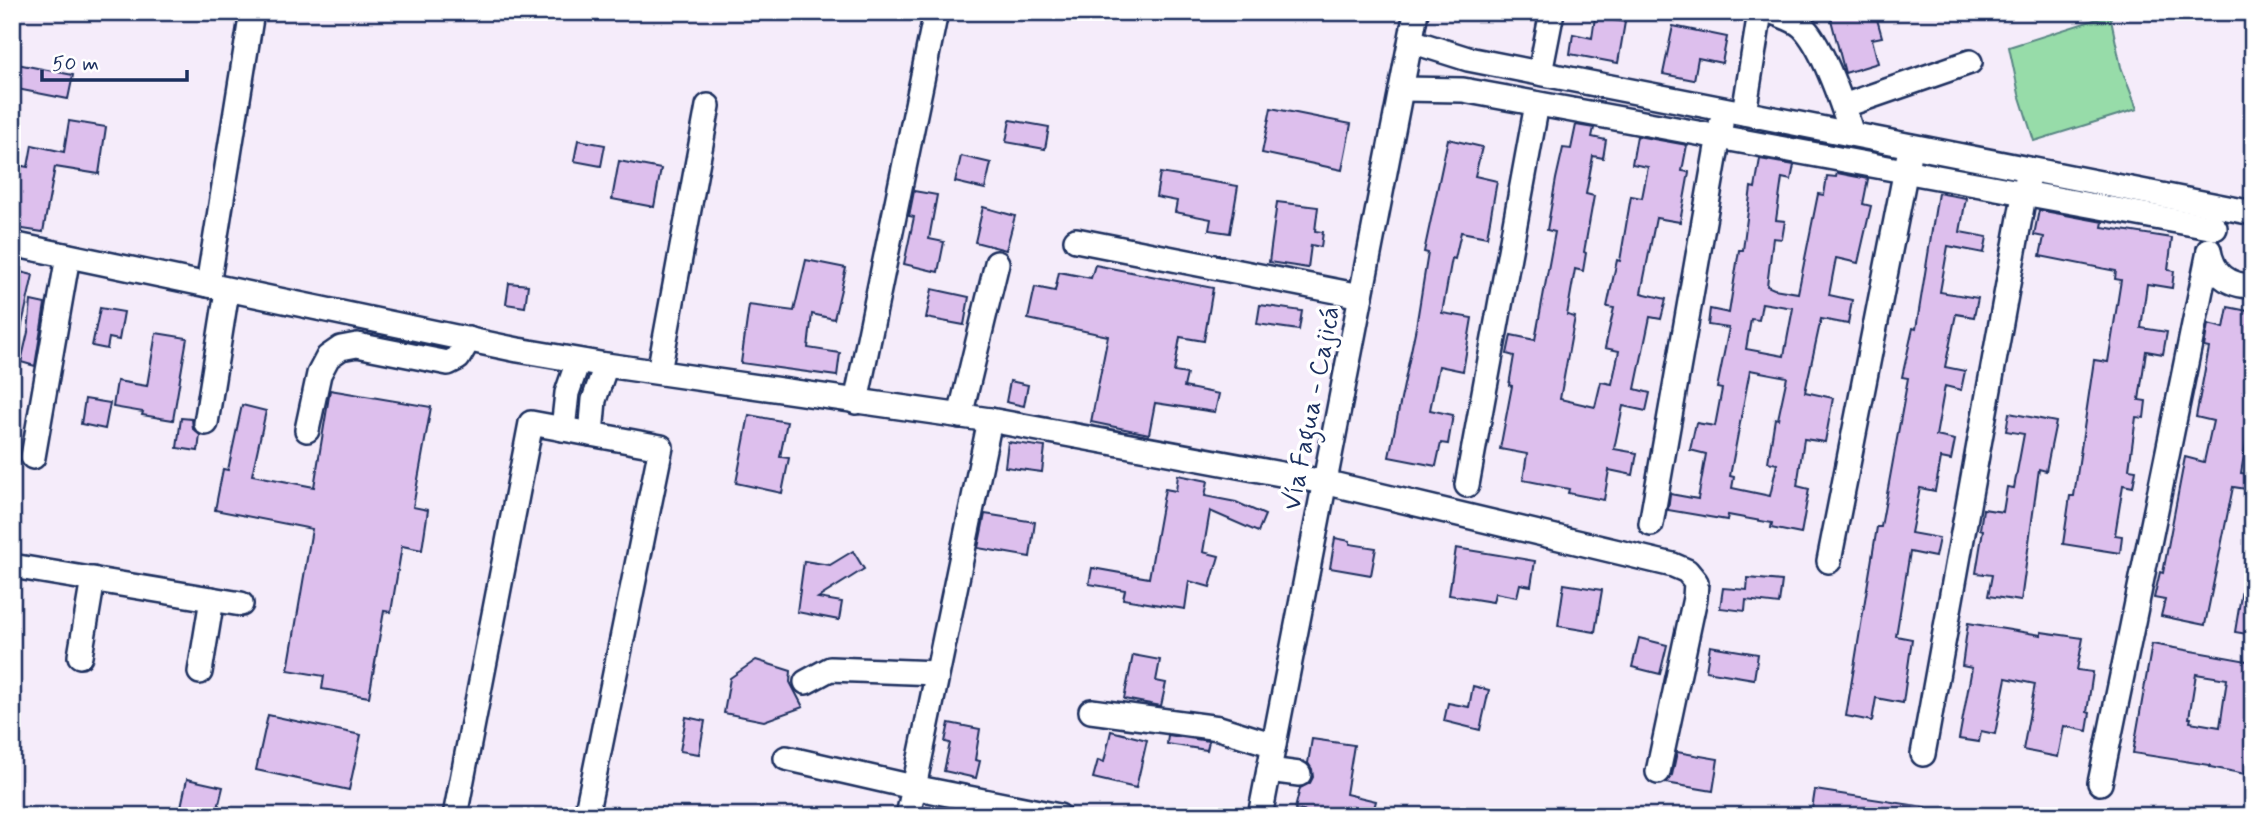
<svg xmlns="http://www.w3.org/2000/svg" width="2265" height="828" viewBox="0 0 2265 828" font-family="Mynerve,sans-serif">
<rect width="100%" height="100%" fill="#f5ecfa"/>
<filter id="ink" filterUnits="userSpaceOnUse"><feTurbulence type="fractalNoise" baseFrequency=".0143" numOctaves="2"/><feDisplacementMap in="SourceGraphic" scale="14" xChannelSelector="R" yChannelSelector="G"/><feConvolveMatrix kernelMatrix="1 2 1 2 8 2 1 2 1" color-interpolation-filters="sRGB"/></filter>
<g filter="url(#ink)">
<path fill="#97dca9" stroke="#598684" stroke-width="2" d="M2110,15L2121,67L2137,109L2034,141L2019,94L2009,47Z"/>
<g fill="#ddbfed" stroke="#1b2f5e" stroke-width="2" fill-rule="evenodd">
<path d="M1829,12H1875L1882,37L1872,39L1878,63L1845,73Z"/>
<path d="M1595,17L1625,22L1618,63L1570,54L1573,34L1592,38Z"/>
<path d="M1673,26L1727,37L1722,63L1698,58L1694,80L1663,74Z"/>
<path d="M12,63L73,75L68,99L12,88Z"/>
<path d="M1271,108L1351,124L1342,170L1262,153Z"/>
<path d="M1010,120L1049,127L1045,149L1006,142Z"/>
<path d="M69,121L106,127L99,174L55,167L43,232L16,228L18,212L12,210V164L28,167L32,145L64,152Z"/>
<path d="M1576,125L1594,128L1592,137L1606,140L1603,158L1593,156L1586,194L1594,196L1584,252L1586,253L1583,271L1575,269L1567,315L1575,317L1560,399L1595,407L1601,382L1612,384L1619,351L1605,348L1614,308L1607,307L1617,260L1620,261L1631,196L1642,198L1648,167L1632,164L1637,136L1687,145L1682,171L1689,172L1680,222L1656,218L1641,293L1666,299L1661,319L1650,317L1635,389L1650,393L1646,411L1623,406L1614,449L1637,453L1633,475L1609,470L1604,500L1568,493L1569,489L1523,480L1527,454L1500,449L1512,386L1509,385L1514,356L1507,354L1511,335L1535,340L1555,232L1547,230L1556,179L1563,148L1571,149Z"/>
<path d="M1448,139L1482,147L1475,176L1497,181L1487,237L1461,232L1455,259L1452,258L1442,313L1472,318L1463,371L1439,366L1430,410L1453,415L1448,444L1441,443L1436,466L1389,457L1416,327L1428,253L1424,252Z"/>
<path d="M578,140L605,145L601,166L574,161Z"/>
<path d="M961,156L991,163L985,189L955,182Z"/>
<path d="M1760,159L1794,165L1791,180L1782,178L1776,220L1785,221L1782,239L1773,238L1767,286L1774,289L1798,293L1818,194L1824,195L1827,176L1836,177L1837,173L1868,179L1863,204L1871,206L1858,263L1836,258L1829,295L1852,300L1848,324L1821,319L1805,392L1833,398L1825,442L1804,439L1797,486L1809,489L1801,534L1771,528L1772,523L1728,515L1727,520L1668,510L1670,494L1698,499L1706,454L1690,450L1696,423L1715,426L1722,389L1717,388L1729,328L1708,325L1710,309L1729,313L1739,250H1743L1751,187L1755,188ZM1762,303L1793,308L1784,356L1746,349L1751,319L1759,320ZM1750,370L1787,377L1778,419L1775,418L1768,462L1777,464L1770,496L1732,488L1734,477L1730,476Z"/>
<path d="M619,161L661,169L654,207L612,199Z"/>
<path d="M1160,173L1238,186L1230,233L1209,230L1211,219L1175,212L1177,201L1156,197Z"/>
<path d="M914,191L937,195L929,239L944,242L938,272L904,264L914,217L909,216Z"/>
<path d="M1938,193L1966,198L1960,232L1987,237L1984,253L1948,246L1940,292L1978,298L1974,317L1956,314L1945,367L1965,371L1961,390L1945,386L1936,436L1955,440L1951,460L1941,458L1935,491L1920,488L1911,533L1939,538L1935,557L1910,552L1896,636L1912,639L1903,703L1876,698L1872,721L1846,716L1877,527H1881L1908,378L1902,377L1913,328L1916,329Z"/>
<path d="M1277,202L1318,207L1315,231L1323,232L1321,247L1311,245L1308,268L1269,262Z"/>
<path d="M983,207L1015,216L1006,250L975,242Z"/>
<path d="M2039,210L2103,222L2102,227L2172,238L2168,270L2174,271L2172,288L2147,284L2141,328L2167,332L2163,354L2146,351L2139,400L2146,401L2144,418L2136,417L2129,469L2136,470L2133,487L2123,485L2115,535L2122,536L2120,553L2063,544L2070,496H2074L2094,360L2108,362L2121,280L2115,279L2116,271L2040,256L2044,237L2034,235Z"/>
<path d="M806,260L846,268L834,319L812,314L808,348L840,353L837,376L741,363L749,305L794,311Z"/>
<path d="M1095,265L1213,288L1204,341L1180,337L1174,372L1187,374L1184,387L1219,394L1215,412L1155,403L1149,434L1091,422L1108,336L1028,319L1035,287L1055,291L1059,272L1091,278Z"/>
<path d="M12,270L33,275L19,338L12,337Z"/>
<path d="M509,283L528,285L525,307L506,304Z"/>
<path d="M932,289L969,297L964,325L926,318Z"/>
<path d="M31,301L45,304L35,366L21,362L28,332Z"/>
<path d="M1260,305L1302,311L1299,330L1257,324Z"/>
<path d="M2228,307L2253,312V401L2241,473L2253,474V490L2233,487L2205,625L2161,616L2165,600L2154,598L2160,572L2163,573L2185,457L2204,462L2213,421L2196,417L2209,348L2204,347L2208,324L2224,328Z"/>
<path d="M100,308L124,312L119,340L109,338L107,349L92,346Z"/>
<path d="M156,333L187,338L173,420L142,415L143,412L113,407L117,381L147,386Z"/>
<path d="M1010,381L1028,385L1024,406L1006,402Z"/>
<path d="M330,390L431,407L413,507L428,510L422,550L402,546L391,612L384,611L369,697L322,689L324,676L288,670L312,529L215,510L223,469L228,470L242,405L266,411L252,475L314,487Z"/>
<path d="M85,399L110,403L105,429L81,424Z"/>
<path d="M2009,413L2056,422L2046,471L2039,469L2021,601L1988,596L1992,575L1976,573L1983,530L1980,529L1983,509L2003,512L2007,487L2014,488L2024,434L2006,431Z"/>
<path d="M749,415L787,422L780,457L789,458L782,493L736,483Z"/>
<path d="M181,418L192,419L193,429L200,435L198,451L177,448Z"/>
<path d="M1008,442L1045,447L1042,472L1005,467Z"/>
<path d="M1178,475L1208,481L1205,496L1236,502L1265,515L1258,532L1210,511L1203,552L1219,556L1210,587L1189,581L1185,609L1123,599L1125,590L1089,584L1092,568L1149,578L1165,489L1176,491Z"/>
<path d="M985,514L1035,522L1030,557L978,548Z"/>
<path d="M1335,538L1350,541V544L1376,548L1371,575L1330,568Z"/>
<path d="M1456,548L1535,561L1531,586L1520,584L1517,597L1495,593L1493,602L1449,595Z"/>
<path d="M853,551L864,569L818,598L842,602L839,620L797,612L804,561L830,565Z"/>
<path d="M2244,577H2253V635L2235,632Z"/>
<path d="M1748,578L1782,581L1779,604L1746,600L1745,611L1720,608L1723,588L1747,590Z"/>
<path d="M1564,584L1602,590L1595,632L1558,626Z"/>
<path d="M1968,623L2041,635V632L2083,638L2077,670L2093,672L2087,712L2090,713L2087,731L2064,726L2058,757L2023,750L2035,684L2006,678L1995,734L1981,731L1979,742L1959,739L1972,668L1962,666Z"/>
<path d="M1639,638L1667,645L1660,674L1632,667Z"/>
<path d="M2152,644L2253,662V757L2248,756L2245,774L2210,767V765L2133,753ZM2196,674L2227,679L2220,727L2190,722L2191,718H2189Z"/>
<path d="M1710,646L1758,654L1754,679L1706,671Z"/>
<path d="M1133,655L1160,660L1156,681L1166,683L1161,706L1124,699Z"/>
<path d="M756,660L791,671L790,682L803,707L764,721L724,713L730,678Z"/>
<path d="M1473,686L1489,690L1480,730L1444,721L1448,703L1469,707Z"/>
<path d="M268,715L361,735L349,790L256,770Z"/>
<path d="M686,717L705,721L699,754L680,751Z"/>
<path d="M949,723L980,729L975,760L980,761L976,778L944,771L950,743L945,742Z"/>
<path d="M1111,731L1147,740L1136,788L1093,778L1098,760L1104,762Z"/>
<path d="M1168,735L1209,741L1207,750L1167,744Z"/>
<path d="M1312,739L1354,745L1346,794L1376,801L1372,816H1322L1295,809L1300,788L1310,783L1313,777L1312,769L1308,763Z"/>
<path d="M1677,752L1718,759L1713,791L1666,783L1672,775Z"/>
<path d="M187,779L223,787L216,816H179Z"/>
<path d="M1815,790L1925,807L1924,816H1811Z"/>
</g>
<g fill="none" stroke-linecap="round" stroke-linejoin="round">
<g stroke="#1b2f5e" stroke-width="28">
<g id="minor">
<path d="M1773,12C1782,16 1796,20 1803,27C1823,47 1843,106 1852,134"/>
<path d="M1411,41L1468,59L2253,213"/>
<path d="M1540,73L1552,12"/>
<path d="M1402,89L1463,90L2215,228"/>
<path d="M1843,106L1970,62"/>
<path d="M1744,113L1760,12"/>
<path d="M1076,240L1361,296"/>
<path d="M12,244L518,350L606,365L990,420L1324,482L1673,565L1687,571L1696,582L1695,598L1658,772"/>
<path d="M2209,250C2213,274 2228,286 2253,286"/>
<path d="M208,285L252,12"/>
<path d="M659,372L708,106"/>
<path d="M856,402L936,12"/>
<path d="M960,416L997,263"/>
<path d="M206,423L227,291"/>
<path d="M563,429L567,393L578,361"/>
<path d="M307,430L319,374L328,357L341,348L357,345L448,363L458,358L469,339"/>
<path d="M591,434L594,400L606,365"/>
<path d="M33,457L68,256"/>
<path d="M1467,485L1537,104"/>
<path d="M1651,524L1721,124"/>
<path d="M1829,561L1908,159"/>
<path d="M12,566L241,604"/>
<path d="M80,656L93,579"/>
<path d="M200,672L212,599"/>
<path d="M806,682L830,669L937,673"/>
<path d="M1091,711L1219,728L1274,745"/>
<path d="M1923,754L2027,179"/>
<path d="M786,758L913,787L1059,816"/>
<path d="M1269,770L1299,774"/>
<path d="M2100,783L2209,251"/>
<path d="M455,816L531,423L661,447L586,816"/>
<path d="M908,816L990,420"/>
<path d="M1260,816L1416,12"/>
</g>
</g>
<use href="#minor" stroke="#fff" stroke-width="23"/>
</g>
</g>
<g text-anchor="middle" stroke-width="7" stroke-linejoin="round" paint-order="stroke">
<g font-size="26" fill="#1b2f5e" stroke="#fff">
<text transform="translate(1310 408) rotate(-79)" y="9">Vía Fagua - Cajicá</text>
</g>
</g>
<rect width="2265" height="828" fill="none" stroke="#fff" stroke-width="42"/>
<rect x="21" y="21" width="2223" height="786" fill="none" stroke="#1b2f5e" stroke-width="2.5" filter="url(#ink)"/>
<path d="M42 70v10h145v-10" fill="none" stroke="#1b2f5e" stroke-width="3.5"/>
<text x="52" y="70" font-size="21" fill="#1b2f5e" stroke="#ffffff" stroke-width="5" paint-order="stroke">50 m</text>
</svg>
